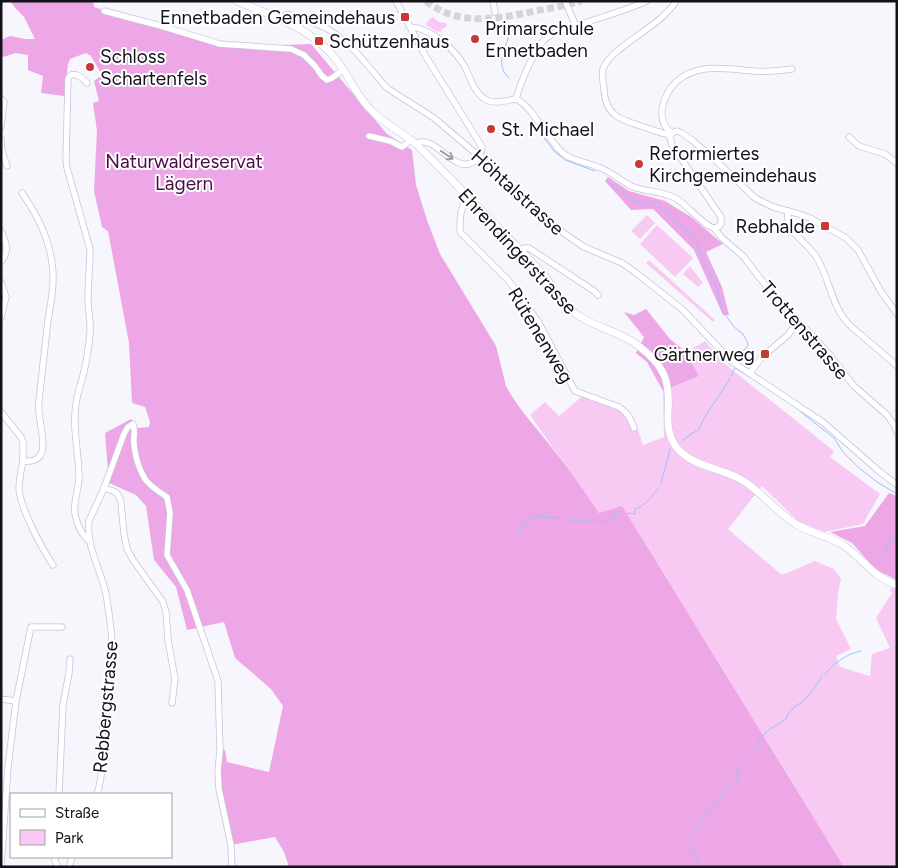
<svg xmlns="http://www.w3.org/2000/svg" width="898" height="868" viewBox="0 0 898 868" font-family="Figtree,sans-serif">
<rect width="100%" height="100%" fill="#f7f6fc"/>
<g fill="#f8c9f3">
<path d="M433,17L439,22L446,23L447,26L442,29L441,32L435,31L425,24L428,22L427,21Z"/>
<path d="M647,215L655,223L640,239L631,231Z"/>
<path d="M657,225L693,258L675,277L640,244Z"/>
<path d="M649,260L715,320L713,322L646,263Z"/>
<path d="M690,266L703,283L698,287L683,274Z"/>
<path d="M705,341L725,364L834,451L830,457L880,494L863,524L824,532L798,521L762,486L728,529L782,575L815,561L834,569L841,579L838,593L836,619L851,649L836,656L840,667L870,676L872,654L890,648L876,618L892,593L889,590L892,588L897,589V867H844L622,507L599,513L530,415L545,402L559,416L586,393L620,404L634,418L643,445L664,437L663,391L699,376L686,352Z"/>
</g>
<g fill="#eda6e6">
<path d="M10,1H93L94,7L220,47L311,44L387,134L412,150L416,185L427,220L440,254L496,346L506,386C518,409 537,428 553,449C569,469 584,491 599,513L622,506L844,867H289L284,852L275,837L231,845L219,789L220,751L225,750L227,762L269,772L283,706L271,689L235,658L224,622L187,630L176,587L154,560L146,506L136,495L109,483L105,433L131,419L138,428L149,427L150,422L145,407L132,403L129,343L108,231L102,227L94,191L97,131L93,103L99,101L94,81L102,75L91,56L86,53L70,59L68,64L64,96L41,93L43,76L28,70V55L15,53L4,57L1,54V40L10,36L25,39H35L24,17L16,9Z"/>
<path d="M608,177L629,191L665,201L691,217L723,244L706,252L722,287L729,315H723L694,250L653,209L631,210L605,181Z"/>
<path d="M646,309L670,339L686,352L699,376L663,391L647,362L636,353L644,337L624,312L634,315Z"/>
<path d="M889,493L897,496V580L875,569L852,543L830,532L865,526Z"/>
</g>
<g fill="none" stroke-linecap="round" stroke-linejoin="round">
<g stroke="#98c3fc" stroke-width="1">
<path d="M509,78C491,62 512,43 510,24"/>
<path d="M535,126L554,151L565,160L595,171"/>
<path d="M609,183L632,200L652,204L666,211L670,217L683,227L697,242L703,261L717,288L722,310L734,327L743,334L747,341L748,345L747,347L736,358V360"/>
<path d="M731,376L735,368L755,380"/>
<path d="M798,409L802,413L834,438L843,452L858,467L877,482L897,494"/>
<path d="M683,440L699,429L703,420L730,379"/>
<path d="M661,484C663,471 668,461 670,449"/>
<path d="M626,513L635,514V509C645,506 652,496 658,489"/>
<path d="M568,520C575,521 582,519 589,521"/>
<path d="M595,521L605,522"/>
<path d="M607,522L611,521L617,512H621"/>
<path d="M516,531C522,529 524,525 528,521C537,513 549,518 560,518"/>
<path d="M883,556L889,542L894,539L897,536"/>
<path d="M825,674C834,663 846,654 861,651"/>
<path d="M757,749L760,738L770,729L786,719L788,714L793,708L805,700L822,677"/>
<path d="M691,836L728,787L737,780C735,770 745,762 752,757"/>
<path d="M687,842L701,867"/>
</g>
<path stroke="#d5d4da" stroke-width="7" stroke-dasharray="7 3.5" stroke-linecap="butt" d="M426,1C458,27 497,19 535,11C550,8 566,6 581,1"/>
<g stroke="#c7c3de" stroke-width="7">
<g id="minor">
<path d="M396,1L425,55L482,147C482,153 480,157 475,161C454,177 435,131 415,144"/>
<path d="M493,1L495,12"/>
<path d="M565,1L576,26"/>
<path d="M104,11L161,26L220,44L291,49L304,55L315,66L322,76L327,80L332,78L343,70"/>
<path d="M282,19L284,16L288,14L315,23L326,28L337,35L356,52L387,88L434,118L480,157L545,220L584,247L622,263L635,272L683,310L731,361L824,423L880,472L897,485"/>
<path d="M410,27C431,28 455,49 465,67C471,79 475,96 489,101C499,104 507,100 516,99"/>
<path d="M87,83C83,78 72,69 68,79L66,160L67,168L90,249C90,266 88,282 88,299C88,310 91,322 90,333C89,345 87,359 84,371C82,382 77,393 76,404C72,428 79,453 79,477C79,490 73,501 75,514C77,524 82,535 89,541"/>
<path d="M1,99L4,102L1,126"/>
<path d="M516,99C533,106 547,140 563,153C572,161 587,162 598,167C610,171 620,180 631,186C645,192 662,191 675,198C688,205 702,225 714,228"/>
<path d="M516,99C520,84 534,50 544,40C552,32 564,29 575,26C599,18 624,11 647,1"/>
<path d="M672,133L677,131L682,133L693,141L712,157L755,198L773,207L799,214L810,218L846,238L858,250L880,290L897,314"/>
<path d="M672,133C662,126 660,117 663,105C665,96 669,89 676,82C698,62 726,69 753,71C766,72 779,71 792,69"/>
<path d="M672,133L670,138L672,145L721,217V224L718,227L714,228"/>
<path d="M670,135C661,133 653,130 644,127C621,120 605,116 604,89C603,83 602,75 603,69C609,48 662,26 676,1"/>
<path d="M369,136L390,141L402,147L405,145L410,140"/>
<path d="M849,137L859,146L885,154L897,163"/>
<path d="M1,140L2,151L7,166"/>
<path d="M468,198C460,207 460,218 460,230L461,233L508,280L526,304L539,323L575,391L619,407C628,413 631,419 634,428"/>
<path d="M788,211C785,231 804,240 815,255C829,275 830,301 845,320C852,328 860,334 868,341C878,349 887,357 897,366"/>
<path d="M714,228L722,238L743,256L770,291L792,315L797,322L803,326L812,335L829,354L854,386L887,415L894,425L897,432"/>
<path d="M1,231C6,242 10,251 1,262"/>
<path d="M521,252L525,248H529L594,291L598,295"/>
<path d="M1,282L6,297L1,317"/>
<path d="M750,373L761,358L788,335L797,322"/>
<path d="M1,412L21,437L23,442V461C51,464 42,437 40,420C39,414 38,407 39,400C42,374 45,347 48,320C51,302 55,282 52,263C49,238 36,213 22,193"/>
<path d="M23,461C21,470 19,480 19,489C21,510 41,547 53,565"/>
<path d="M104,488L113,491L117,493L119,497L121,502L124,534L127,549L133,560L163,602L166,612L168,640L175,679L172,703"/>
<path d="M1,699L16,701"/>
<path d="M59,794L63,705L69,673L70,659"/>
<path d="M97,794C105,771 101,743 103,719C104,699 111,679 112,659C114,639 109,614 106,594C101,570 86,547 89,521L104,488L124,434L128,427L133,424C136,431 133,437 134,444C135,455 139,469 145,479C150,486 159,492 167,497L170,513L167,555L187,590L218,681L220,751L218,771L219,789L231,845L232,867"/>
<path d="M55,857V861L58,867"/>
<path d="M1,867L8,767L16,701L31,627H62"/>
<path d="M69,867L72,857"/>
</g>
</g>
<g stroke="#c7c3de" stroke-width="8">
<path id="major" d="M237,1C274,17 313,28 338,62C350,78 357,97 372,111C385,124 402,132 416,144C440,167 463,192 487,216C505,235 524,253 541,272C552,284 558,298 570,309C585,323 604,327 622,336C635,342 646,351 655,361C661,368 666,377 667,386C672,408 661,427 677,448C693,467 722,468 742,480C762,492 776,512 796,524C811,534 831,536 846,547C865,561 872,576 897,585"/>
</g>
<use href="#minor" stroke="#fff" stroke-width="5.5"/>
<use href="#major" stroke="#fff" stroke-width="7"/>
</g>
<defs><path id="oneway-shaft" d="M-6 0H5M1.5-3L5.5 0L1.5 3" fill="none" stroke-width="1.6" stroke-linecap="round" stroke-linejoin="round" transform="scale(1.25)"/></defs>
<use stroke="#a1a0a3" href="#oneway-shaft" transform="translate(447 155) rotate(34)"/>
<g fill="#c73937" stroke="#fff" stroke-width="2">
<rect x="400" y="12" width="10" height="10" rx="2.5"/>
<circle cx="475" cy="39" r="5"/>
<rect x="314" y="36" width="10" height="10" rx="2.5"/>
<circle cx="90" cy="67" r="5"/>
<circle cx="491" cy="129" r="5"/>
<circle cx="639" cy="164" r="5"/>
<rect x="820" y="221" width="10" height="10" rx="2.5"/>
<rect x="760" y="349" width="10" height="10" rx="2.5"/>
</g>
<g text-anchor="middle" stroke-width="4" stroke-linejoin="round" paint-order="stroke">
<g font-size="19" fill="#13111a" stroke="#fff" text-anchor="start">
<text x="395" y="24" text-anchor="end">Ennetbaden Gemeindehaus</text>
<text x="485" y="35">Primarschule<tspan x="485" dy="22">Ennetbaden</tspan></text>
<text x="329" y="48">Schützenhaus</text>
<text x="100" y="63">Schloss<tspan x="100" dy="22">Schartenfels</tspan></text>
<text x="501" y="136">St. Michael</text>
<text x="649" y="160">Reformiertes<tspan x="649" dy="22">Kirchgemeindehaus</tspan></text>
<text x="815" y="233" text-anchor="end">Rebhalde</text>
<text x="755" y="361" text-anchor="end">Gärtnerweg</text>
</g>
<g font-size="19" fill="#490a47" stroke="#fff">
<text x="184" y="168">Naturwaldreservat<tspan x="184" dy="22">Lägern</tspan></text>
</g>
<g font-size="19" fill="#13111a" stroke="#fff">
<text transform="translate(518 192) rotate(42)" y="7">Höhtalstrasse</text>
<text transform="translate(518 251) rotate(47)" y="7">Ehrendingerstrasse</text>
<text transform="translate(805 330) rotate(49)" y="7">Trottenstrasse</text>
<text transform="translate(541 335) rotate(59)" y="7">Rütenenweg</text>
<text transform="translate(105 707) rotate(-85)" y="7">Rebbergstrasse</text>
</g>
</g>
<rect width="898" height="868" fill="none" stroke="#13111a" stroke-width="5"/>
<rect x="10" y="793" width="162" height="65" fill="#ffffff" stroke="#a1a0a3"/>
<rect x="20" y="809" width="25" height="8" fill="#ffffff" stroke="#a1a0a3"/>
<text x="55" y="818" font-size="15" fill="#13111a">Straße</text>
<rect x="20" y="830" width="25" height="15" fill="#f8c9f3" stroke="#a1a0a3"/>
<text x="55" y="843" font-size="15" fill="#13111a">Park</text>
</svg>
